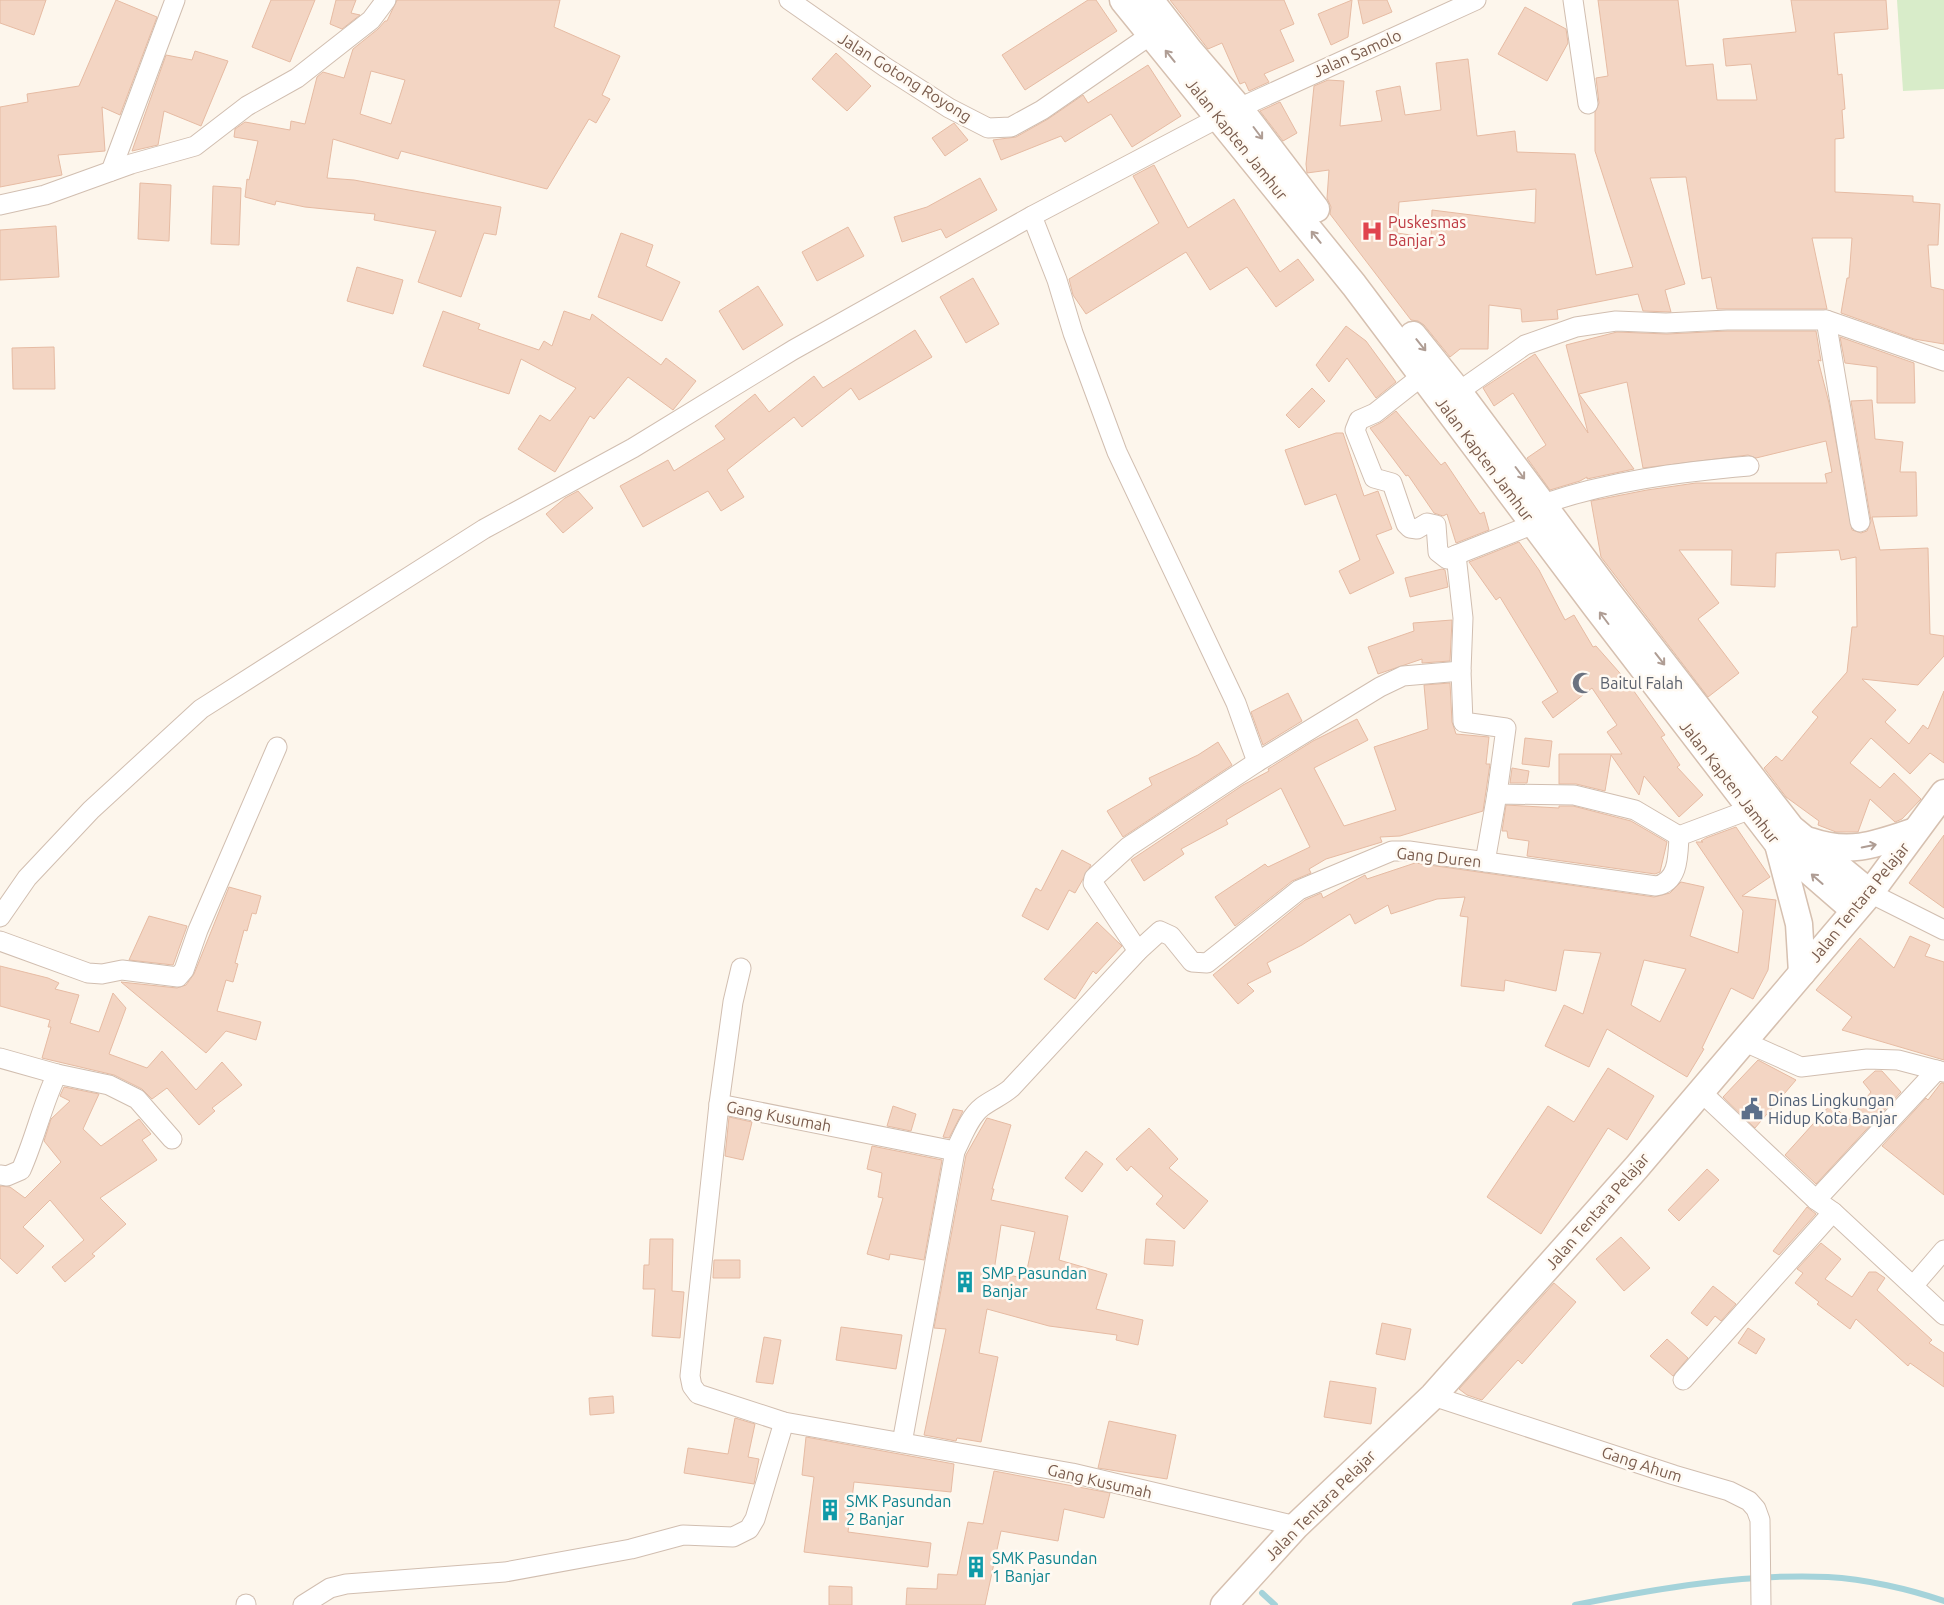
<svg xmlns="http://www.w3.org/2000/svg" width="1944" height="1605" viewBox="0 0 1944 1605" font-family="Ubuntu,sans-serif">
<rect width="100%" height="100%" fill="#fdf6ec"/>
<path fill="#d8ecc9" d="M1897,0H1944V89L1903,91Z"/>
<g fill="none" stroke-linecap="round" stroke-linejoin="round">
<g stroke="#a5d3da" stroke-width="6">
<path d="M1262,1593L1275,1605"/>
<path d="M1575,1605C1654,1589 1747,1573 1828,1577C1865,1579 1909,1589 1944,1601"/>
</g>
</g>
<g fill="#f3d5c3" stroke="#e6bba3" fill-rule="evenodd">
<path d="M0,0H46L34,35L0,23Z"/>
<path d="M116,0L157,17L120,115L102,107L105,151L58,155L62,175L0,187V107L28,102L27,94L79,86Z"/>
<path d="M271,0H315L290,62L252,47Z"/>
<path d="M336,0H356L351,13L360,15L342,29L330,24Z"/>
<path d="M397,0H560L554,27L620,56L602,95L610,99L596,123L589,119L547,189L401,151L398,159L333,139L327,178L354,180L501,207L496,235L484,233L461,297L418,282L436,231L374,220L375,214L305,207L276,201L275,205L245,197L247,179L249,180L258,141L234,137L235,129L245,122L290,130L291,121L305,124L317,77L323,72L344,78L353,49L378,29L385,21H387ZM371,71L405,80L391,124L360,114Z"/>
<path d="M1088,0H1096L1117,31L1025,90L1002,55Z"/>
<path d="M1170,0H1284L1294,24L1280,30L1294,61L1264,74L1269,82L1249,91L1245,82L1240,84L1222,43L1208,49Z"/>
<path d="M1352,0L1348,37L1331,45L1318,14Z"/>
<path d="M1358,0H1387L1392,12L1363,24Z"/>
<path d="M1598,0H1678L1686,66L1713,64L1717,100H1757L1751,64L1726,66L1723,39L1796,32L1791,0H1886L1888,29L1834,33L1838,75L1842,74L1845,109L1842,110L1844,138L1835,139V192L1913,196V202L1940,204L1938,245H1928L1931,287L1944,290V344L1914,339L1841,313L1847,278H1849L1852,238H1812L1827,309H1717L1711,277L1702,279L1686,177L1650,178L1685,284L1665,290L1671,312L1643,311L1638,294L1557,310L1558,319L1522,322L1521,309L1489,305L1488,349H1460L1450,357L1424,325L1418,321L1411,320L1330,214L1331,207L1327,198L1329,170L1307,173L1306,164L1314,86L1328,80L1344,81L1340,126L1382,121L1376,91L1400,86L1405,115L1441,110L1436,63L1468,59L1477,136L1515,131L1517,152L1575,154L1596,275L1633,267L1595,151V112L1599,103L1596,78L1608,76ZM1536,189L1535,223L1432,210L1431,238L1397,233L1399,202Z"/>
<path d="M1525,7L1566,29L1568,43L1547,81L1498,54Z"/>
<path d="M195,51L228,61L201,126L164,111L158,145L132,151L166,55L192,60Z"/>
<path d="M836,53L871,86L847,111L812,79Z"/>
<path d="M1148,65L1181,116L1132,147L1111,114L1065,142L1061,136L1001,160L993,140L1016,137L1048,119L1083,95L1088,103Z"/>
<path d="M1280,102L1297,133L1283,141L1260,111Z"/>
<path d="M954,123L968,140L945,156L932,138Z"/>
<path d="M1154,165L1188,228L1234,199L1280,272L1298,259L1314,280L1276,307L1247,267L1210,290L1186,252L1086,314L1073,295L1069,279L1159,223L1133,176Z"/>
<path d="M980,178L997,210L946,238L941,229L902,242L894,217L927,207Z"/>
<path d="M140,183L171,185L169,241L138,239Z"/>
<path d="M213,186L241,188L239,245L211,244Z"/>
<path d="M56,226L59,277L0,280V230Z"/>
<path d="M848,227L864,256L817,281L802,252Z"/>
<path d="M621,233L653,245L646,266L680,282L662,321L598,297Z"/>
<path d="M357,267L403,280L393,314L347,301Z"/>
<path d="M973,278L999,324L966,343L940,297Z"/>
<path d="M758,286L783,325L743,350L719,311Z"/>
<path d="M443,311L480,324L478,329L539,350L544,341L552,346L564,311L590,320L592,314L661,365L666,358L696,381L673,410L628,377L594,419L590,416L555,472L518,449L540,415L550,421L576,388L521,359L509,394L423,366Z"/>
<path d="M1346,326L1366,341L1396,382L1376,398L1347,358L1329,382L1316,365Z"/>
<path d="M915,330L932,357L859,400L851,388L802,427L794,417L727,470L744,497L721,511L708,491L643,527L620,486L668,460L674,471L725,439L715,426L755,394L769,412L814,376L823,388Z"/>
<path d="M1727,331H1816L1821,361L1818,360L1829,403L1852,530L1861,533L1867,531L1871,521L1851,401L1872,400L1875,439L1903,442L1900,472H1916L1917,516L1872,517L1880,550L1928,548L1930,634L1944,636V656L1918,685L1862,679L1896,710L1885,722L1909,744L1923,725L1928,729L1944,691V763L1930,753L1910,774L1871,738L1850,763L1880,788L1894,773L1921,799L1902,819L1895,822L1870,799L1858,832H1836L1818,825L1819,821L1786,797L1764,768L1776,756L1782,761L1818,717L1812,712L1847,672L1852,627H1857L1856,557L1841,560L1839,550L1776,553L1775,587L1731,585L1732,550H1679L1719,603L1698,619L1739,673L1708,697L1601,557L1591,501L1647,490L1696,483H1827L1825,474L1832,472L1826,441L1756,458L1748,455L1643,468L1627,382L1579,394L1634,469L1587,479V477L1580,481L1550,490L1527,458L1546,445L1513,393L1494,406L1483,388L1535,354L1588,433L1566,345L1617,332L1667,334Z"/>
<path d="M1840,337L1914,363L1915,403H1877V367L1845,363Z"/>
<path d="M54,347L55,389H13L12,348Z"/>
<path d="M1312,388L1325,401L1299,428L1286,415Z"/>
<path d="M1396,411L1441,465L1445,462L1480,514L1484,512L1489,530L1456,543L1447,514L1443,516L1434,513L1408,475L1406,476L1370,428L1382,422Z"/>
<path d="M1336,433H1343L1364,496L1378,491L1392,529L1376,535L1394,573L1350,594L1339,571L1360,560L1336,494L1305,505L1285,450Z"/>
<path d="M578,491L593,508L563,533L546,514L565,498Z"/>
<path d="M1519,542L1539,570L1565,620L1574,615L1593,647L1596,646L1626,680L1665,735L1661,737L1680,765L1677,767L1703,795L1679,817L1644,776L1639,795L1611,755L1605,791L1576,784H1559V754H1622L1607,732L1617,725L1592,688L1553,718L1542,702L1558,692L1500,597L1496,600L1469,562Z"/>
<path d="M1442,569L1445,570L1448,587L1410,597L1405,578Z"/>
<path d="M1452,620L1450,661L1422,663V659L1378,674L1368,647L1414,631L1413,623Z"/>
<path d="M1450,683L1452,722L1456,734L1489,737L1486,764H1490L1483,811L1400,836L1380,837L1382,842L1326,859L1309,869L1311,873L1292,881L1235,926L1215,897L1265,864L1268,867L1310,847L1281,788L1226,820L1228,824L1181,849L1184,854L1144,881L1131,860L1243,785L1269,771L1268,769L1313,741L1357,719L1368,740L1314,768L1344,826L1396,810L1374,747L1428,729L1424,685Z"/>
<path d="M1288,693L1302,721L1263,745L1251,712Z"/>
<path d="M1525,738L1552,741L1549,767L1522,764Z"/>
<path d="M1218,742L1232,765L1123,837L1107,811L1152,785L1149,778L1198,755Z"/>
<path d="M1512,768L1529,771L1527,783H1510Z"/>
<path d="M1506,805L1559,808V806H1573L1631,821L1667,842L1660,872L1655,874L1527,856L1529,841L1508,838L1507,831H1502Z"/>
<path d="M1736,827L1770,877L1742,896L1776,900L1768,970L1753,999L1731,988L1702,1048L1704,1049L1687,1077L1607,1029L1589,1067L1545,1046L1564,1005L1583,1014L1601,953L1564,950L1556,991L1505,980L1504,991L1461,986L1468,917L1460,916L1465,897L1437,899L1391,914L1388,905L1355,924L1350,914L1302,945L1267,963L1271,972L1247,984L1254,991L1238,1004L1213,975L1305,900L1321,893L1323,898L1365,875L1367,879L1415,863L1654,897L1670,893L1681,882L1704,887L1690,936L1738,953L1743,911L1696,842H1703L1701,841L1706,838ZM1644,960L1686,969L1660,1022L1631,1005Z"/>
<path d="M1944,835V908L1909,883Z"/>
<path d="M1062,850L1091,865L1075,893L1069,890L1048,930L1022,916L1036,888L1041,891Z"/>
<path d="M229,887L261,896L256,914L252,913L247,931L244,930L235,963L238,964L233,982L226,980L217,1011L261,1022L256,1040L226,1031L206,1053L121,982L177,988L186,985L194,974Z"/>
<path d="M149,916L187,926L173,965L129,960Z"/>
<path d="M1097,922L1122,946L1096,974L1093,971L1075,999L1044,979Z"/>
<path d="M1910,936L1930,945L1925,956L1944,962V1060L1842,1030L1852,1017L1816,990L1860,938L1894,968Z"/>
<path d="M0,966L48,978L59,983L55,989L79,995L70,1023L99,1032L113,993L126,1008L109,1054L147,1068L162,1051L196,1090L222,1062L242,1085L212,1108L215,1111L199,1125L167,1088L152,1099L142,1089L114,1075L42,1058L51,1027H48L50,1020L0,1006Z"/>
<path d="M1758,1060L1796,1080L1755,1128L1723,1097Z"/>
<path d="M1608,1068L1654,1096L1627,1140L1608,1128L1541,1234L1487,1197L1548,1106L1574,1122Z"/>
<path d="M1875,1071H1882L1901,1092L1816,1184L1785,1155L1831,1104L1849,1120L1871,1092L1863,1082Z"/>
<path d="M1941,1083H1944V1195L1882,1146L1926,1098L1928,1100Z"/>
<path d="M64,1087L99,1094L83,1129L101,1146L139,1119L151,1134L142,1140L157,1160L100,1198L126,1224L92,1254L95,1256L65,1282L52,1267L84,1240L50,1200L23,1227L44,1246L17,1274L0,1258V1186L10,1187L25,1198L61,1162L44,1141L51,1119L70,1101L60,1096Z"/>
<path d="M893,1106L916,1114L911,1131L887,1126Z"/>
<path d="M953,1109L963,1111L949,1138L943,1137Z"/>
<path d="M729,1117L752,1122L743,1160L725,1156Z"/>
<path d="M987,1118L1011,1125L992,1189H994L991,1200L1068,1216L1059,1260L1107,1274L1096,1309L1143,1320L1138,1345L1116,1340L1117,1335L1049,1326L987,1309L979,1353L998,1357L981,1442L957,1438L956,1441L924,1435L946,1329L934,1328L966,1155ZM1001,1225L1035,1232L1025,1279L994,1271Z"/>
<path d="M1149,1128L1178,1159L1169,1168L1208,1201L1184,1229L1156,1204L1163,1196L1131,1166L1127,1171L1116,1159Z"/>
<path d="M872,1146L942,1160L924,1260L890,1254L889,1260L867,1254L883,1198L878,1197L882,1173L867,1169Z"/>
<path d="M1086,1151L1103,1164L1082,1192L1065,1178Z"/>
<path d="M1707,1169L1719,1180L1679,1221L1668,1210Z"/>
<path d="M1807,1207L1816,1214L1779,1255L1773,1251Z"/>
<path d="M1621,1237L1650,1268L1624,1291L1596,1259Z"/>
<path d="M650,1239H673L672,1291L684,1292L680,1338L652,1336L655,1289H643L644,1265H649Z"/>
<path d="M1146,1239L1175,1241L1173,1266L1144,1264Z"/>
<path d="M1821,1243L1841,1259L1825,1279L1852,1297L1869,1272H1876L1885,1278L1877,1290L1932,1340L1929,1343L1944,1353V1387L1910,1363L1908,1366L1856,1319L1850,1329L1817,1304L1819,1302L1795,1283L1803,1273L1797,1269Z"/>
<path d="M714,1260H740V1278H713Z"/>
<path d="M1554,1283L1576,1302L1522,1364L1518,1360L1482,1400L1467,1395L1459,1389Z"/>
<path d="M1713,1286L1736,1304L1721,1321L1715,1316L1707,1326L1691,1313Z"/>
<path d="M1382,1323L1411,1329L1405,1360L1376,1354Z"/>
<path d="M841,1327L902,1335L896,1369L836,1360Z"/>
<path d="M1748,1328L1765,1339L1756,1354L1738,1343Z"/>
<path d="M764,1337L781,1340L773,1384L756,1382Z"/>
<path d="M1667,1339L1688,1358L1673,1376L1650,1356Z"/>
<path d="M1330,1381L1376,1388L1371,1424L1324,1417Z"/>
<path d="M613,1396L614,1413L590,1415L589,1398Z"/>
<path d="M735,1418L755,1424L748,1457L759,1459L754,1484L684,1473L688,1448L728,1454Z"/>
<path d="M1109,1421L1176,1435L1167,1479L1098,1468Z"/>
<path d="M806,1437L954,1464L951,1492L854,1482L848,1532L931,1543L928,1567L804,1552L814,1477L802,1475Z"/>
<path d="M994,1471L1110,1493L1104,1518L1064,1509L1058,1541L1001,1531L985,1605H906L907,1588L937,1589L938,1574L957,1575L968,1522L983,1524Z"/>
<path d="M829,1586L852,1587V1605H829Z"/>
</g>
<g fill="none" stroke-linecap="round" stroke-linejoin="round">
<g stroke="#d1beb0" stroke-width="21">
<g id="street">
<path d="M789,0L885,67L949,108L988,128L1011,127L1042,110L1152,34"/>
<path d="M1573,0L1588,104"/>
<path d="M1239,108L1476,0"/>
<path d="M111,171L175,0"/>
<path d="M0,205L45,195L131,164L195,146L247,106L297,78L371,20L386,0"/>
<path d="M1032,216L1057,280L1073,333L1117,452L1236,703L1257,762"/>
<path d="M1826,320L1860,522"/>
<path d="M1422,376L1375,413L1359,420L1355,430L1374,478L1392,483L1406,524L1410,528L1417,529L1427,523L1436,525L1438,552L1447,559L1456,555L1463,618L1461,671L1463,722L1506,728L1497,794"/>
<path d="M1448,399L1525,345L1576,327L1616,321L1666,323L1727,320H1826L1944,361"/>
<path d="M1543,504C1610,481 1679,472 1749,466"/>
<path d="M1456,555L1534,524"/>
<path d="M1485,862L1497,794L1574,795L1635,810L1679,836"/>
<path d="M1870,893L1944,930"/>
<path d="M0,917L27,878L91,810L201,709L484,529L633,448L793,350L1032,216L1220,117"/>
<path d="M0,941L88,973L102,974L122,970L178,977L184,970L198,930L277,747"/>
<path d="M1138,951L1093,883L1094,878L1128,847L1257,762L1380,687L1403,676L1461,671"/>
<path d="M1745,1042L1801,1067L1867,1059L1898,1060L1944,1072"/>
<path d="M0,1058L57,1074L109,1085L137,1099L172,1139"/>
<path d="M1700,1091L1816,1200L1833,1212L1944,1315"/>
<path d="M719,1104L733,1002L741,968"/>
<path d="M955,1151C962,1138 969,1117 982,1107C991,1100 1002,1096 1011,1088L1138,951L1160,931L1171,936L1192,962L1207,963L1299,890L1392,851H1409L1656,886C1679,882 1678,855 1679,836L1751,809"/>
<path d="M0,1175L7,1176L21,1170C35,1139 42,1105 57,1074"/>
<path d="M1816,1200L1937,1070"/>
<path d="M1913,1286L1944,1250"/>
<path d="M1683,1380L1833,1212"/>
<path d="M1433,1396L1674,1475L1729,1491L1749,1501L1756,1509L1760,1520L1761,1605"/>
<path d="M902,1443L955,1151L719,1104L690,1376L692,1386L698,1394L784,1422L1072,1473L1296,1526"/>
<path d="M246,1604V1605"/>
<path d="M303,1605L330,1588L346,1584L505,1572L631,1549L683,1535L733,1537L749,1529L755,1519L784,1422"/>
</g>
</g>
<g stroke="#d6c0b0" stroke-width="29">
<g id="secondary">
<path d="M1123,0L1354,285L1596,607L1778,844L1854,910"/>
<path d="M1150,0L1189,50L1239,108L1316,209"/>
<path d="M1413,335L1458,391L1608,592L1791,828L1870,893"/>
<path d="M1810,841C1850,855 1877,844 1915,831"/>
<path d="M1778,844L1799,924L1802,973"/>
<path d="M1224,1605L1296,1526L1433,1396L1636,1168L1870,893L1944,793"/>
</g>
</g>
<use href="#street" stroke="#fff" stroke-width="19"/>
<use href="#secondary" stroke="#fff" stroke-width="26"/>
</g>
<defs><path id="oneway-shaft" d="M-6 0H5M1.5-3L5.5 0L1.5 3" fill="none" stroke-width="1.6" stroke-linecap="round" stroke-linejoin="round" transform="scale(1.25)"/></defs>
<g stroke="#af9d94">
<use href="#oneway-shaft" transform="translate(1170 56) rotate(-129)"/>
<use href="#oneway-shaft" transform="translate(1258 133) rotate(53)"/>
<use href="#oneway-shaft" transform="translate(1316 237) rotate(-129)"/>
<use href="#oneway-shaft" transform="translate(1421 345) rotate(51)"/>
<use href="#oneway-shaft" transform="translate(1520 473) rotate(53)"/>
<use href="#oneway-shaft" transform="translate(1604 618) rotate(-127)"/>
<use href="#oneway-shaft" transform="translate(1660 659) rotate(52)"/>
<use href="#oneway-shaft" transform="translate(1869 846) rotate(-11)"/>
<use href="#oneway-shaft" transform="translate(1817 879) rotate(-139)"/>
</g>
<defs>
<g id="hospital-bare" transform="scale(1.725)"><path d="M-5-5h3v3.5h4V-5h3V5h-3V1.5h-4V5h-3Z" fill="#e0444e" stroke="#fffaf3" stroke-width="2.5" paint-order="stroke"/></g>
<g id="mosque-bare" transform="scale(1.725)"><path d="M3.5-4.9A6 6 0 1 0 3.5 4.9A5 5 0 1 1 3.5-4.9Z" fill="#6b7280" stroke="#fffaf3" stroke-width="2.5" paint-order="stroke"/></g>
<g id="civic-bare" transform="scale(1.725)"><path d="M-.6-6.5H3V-4.5H.6V-3L4-1V1h2V6H-6V1h2V-1L-.6-3ZM-1.2 2.5V6h2.4V2.5Z" fill="#5c6f8a" stroke="#fffaf3" stroke-width="2.5" paint-order="stroke"/></g>
<g id="building-bare" transform="scale(1.725)"><path d="M-4-6H4V6H1V3H-1V6H-4ZM-2.5-4.3h1.7v1.8h-1.7ZM.8-4.3h1.7v1.8H.8ZM-2.5-1h1.7V.8h-1.7ZM.8-1h1.7V.8H.8Z" fill="#0f9aa8" stroke="#fffaf3" stroke-width="2.5" paint-order="stroke"/></g>
</defs>
<g fill-rule="evenodd">
<use href="#hospital-bare" x="1372" y="231"/>
<use href="#mosque-bare" x="1583" y="683"/>
<use href="#civic-bare" x="1752" y="1109"/>
<use href="#building-bare" x="965" y="1282"/>
<use href="#building-bare" x="830" y="1510"/>
<use href="#building-bare" x="976" y="1567"/>
</g>
<g text-anchor="middle" stroke-width="5" stroke-linejoin="round" paint-order="stroke">
<g font-size="16" fill="#7a5c4d" stroke="#fffaf3">
<text transform="translate(1357 53) rotate(-24)" y="6">Jalan Samolo</text>
<text transform="translate(905 77) rotate(32)" y="6">Jalan Gotong Royong</text>
<text transform="translate(1237 139) rotate(51)" y="6">Jalan Kapten Jamhur</text>
<text transform="translate(1485 459) rotate(53)" y="6">Jalan Kapten Jamhur</text>
<text transform="translate(1730 782) rotate(52)" y="6">Jalan Kapten Jamhur</text>
<text transform="translate(1439 857) rotate(6)" y="6">Gang Duren</text>
<text transform="translate(1859 902) rotate(-51)" y="6">Jalan Tentara Pelajar</text>
<text transform="translate(779 1116) rotate(11)" y="6">Gang Kusumah</text>
<text transform="translate(1597 1211) rotate(-49)" y="6">Jalan Tentara Pelajar</text>
<text transform="translate(1642 1464) rotate(18)" y="6">Gang Ahum</text>
<text transform="translate(1100 1481) rotate(13)" y="6">Gang Kusumah</text>
<text transform="translate(1320 1505) rotate(-45)" y="6">Jalan Tentara Pelajar</text>
</g>
<g font-size="16" fill="#be3a42" stroke="#fffaf3" text-anchor="start">
<text x="1388" y="228">Puskesmas<tspan x="1388" dy="18">Banjar 3</tspan></text>
</g>
<g font-size="16" fill="#5b616d" stroke="#fffaf3" text-anchor="start">
<text x="1600" y="689">Baitul Falah</text>
</g>
<g font-size="16" fill="#4e5e75" stroke="#fffaf3" text-anchor="start">
<text x="1768" y="1106">Dinas Lingkungan<tspan x="1768" dy="18">Hidup Kota Banjar</tspan></text>
</g>
<g font-size="16" fill="#0d838f" stroke="#fffaf3" text-anchor="start">
<text x="982" y="1279">SMP Pasundan<tspan x="982" dy="18">Banjar</tspan></text>
<text x="846" y="1507">SMK Pasundan<tspan x="846" dy="18">2 Banjar</tspan></text>
<text x="992" y="1564">SMK Pasundan<tspan x="992" dy="18">1 Banjar</tspan></text>
</g>
</g>
</svg>
